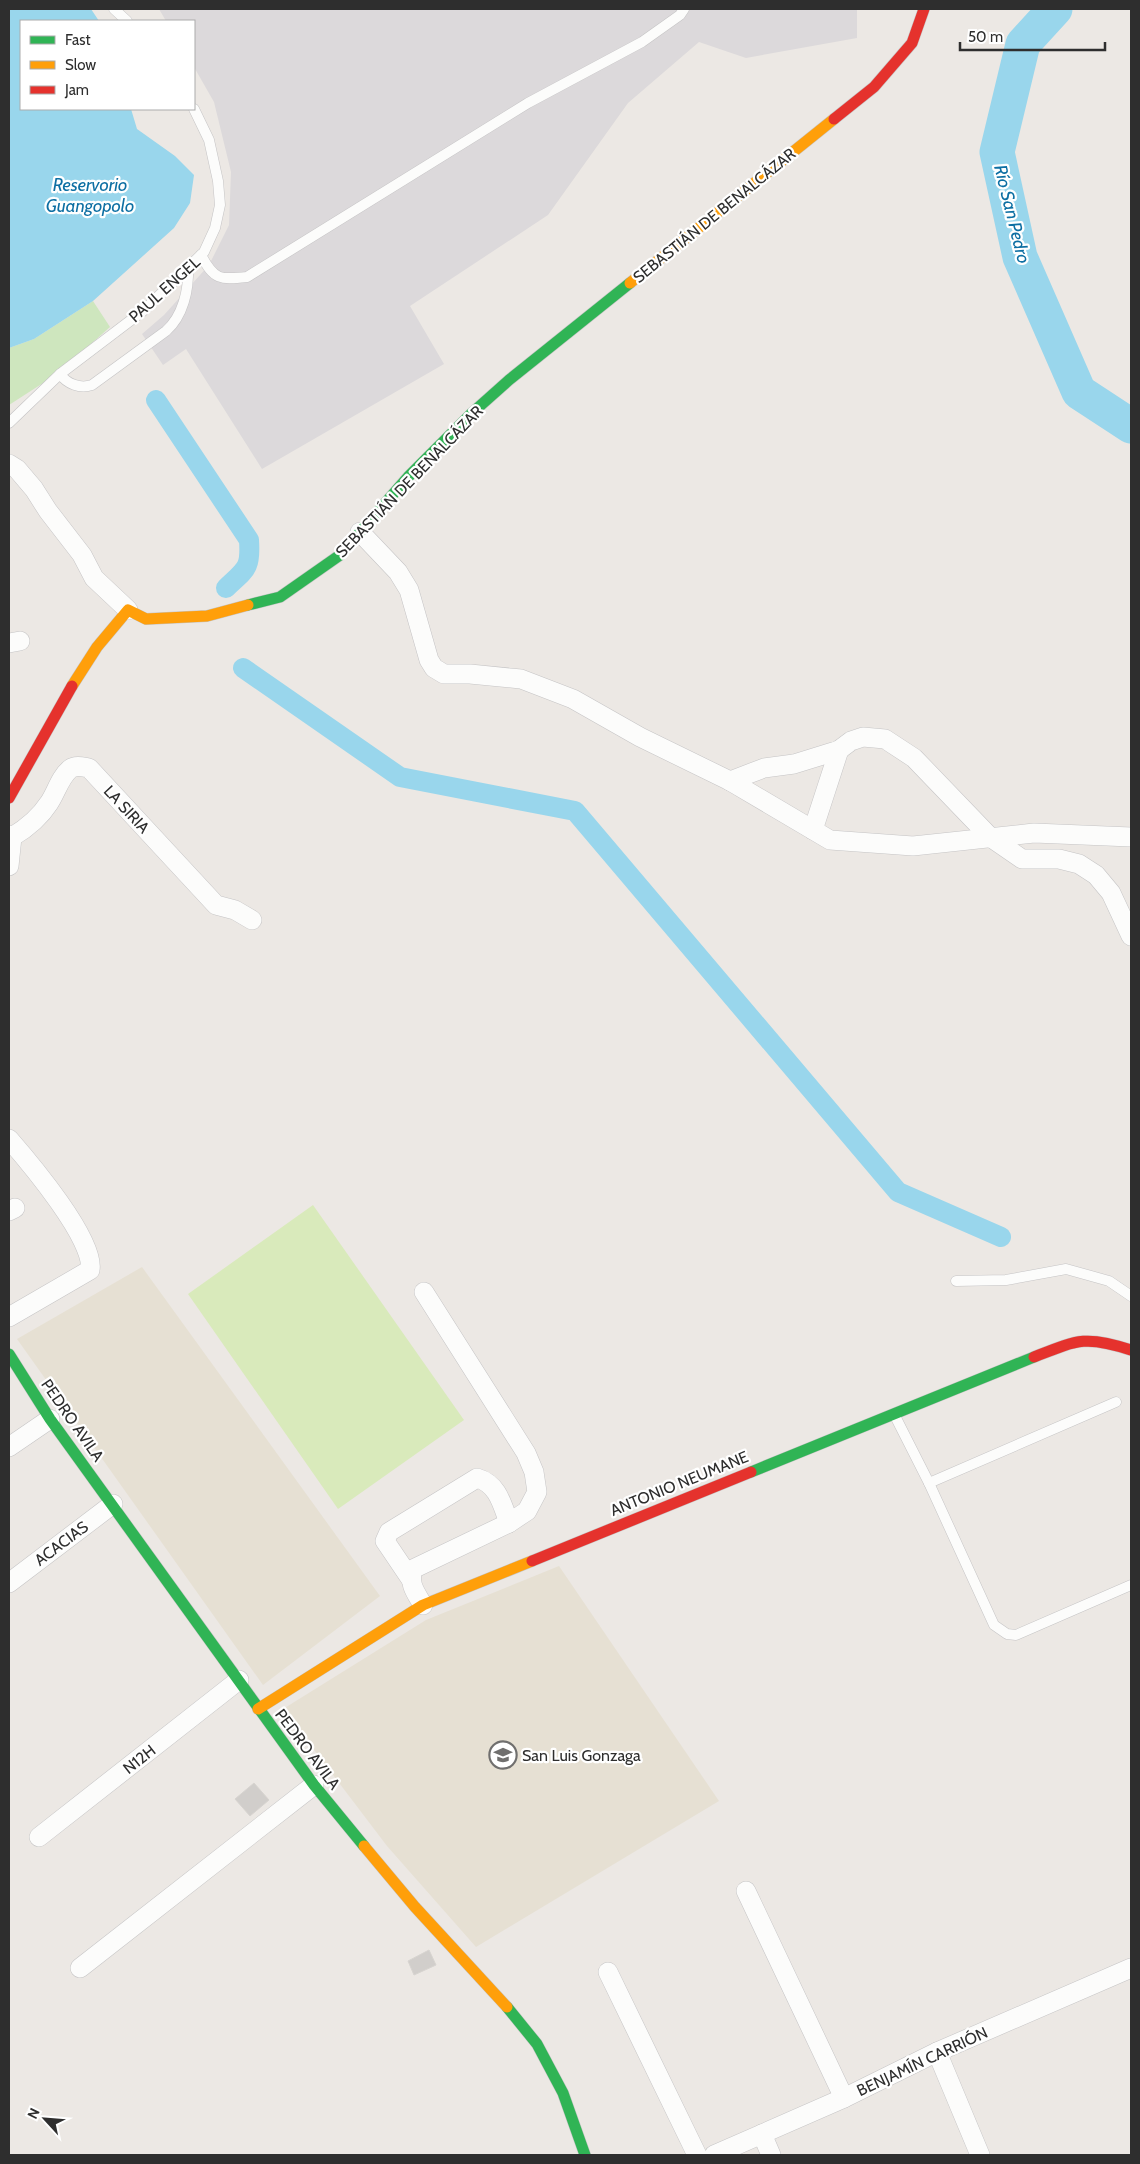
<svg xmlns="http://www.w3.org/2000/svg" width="1140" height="2164" viewBox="0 0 1140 2164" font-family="Cabin,sans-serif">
<rect width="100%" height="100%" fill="#ece8e4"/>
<path fill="#dcd9db" d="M159,9H857V38L746,58L699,42L628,103L548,215L410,306L444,364L262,469L186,349L163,365L142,334L164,315L209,265L229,225L231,172L214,102L194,67V21H166Z"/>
<g fill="#e6e0d3">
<path d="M142,1267L380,1596L263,1685L17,1339Z"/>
<path d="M559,1566L719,1801L476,1947L387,1846L283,1709L426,1620Z"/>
</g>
<path fill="#cee6be" d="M93,301L110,327L57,374L9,405V348L34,339Z"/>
<path fill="#d9eabb" d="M313,1205L464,1420L338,1509L188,1294Z"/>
<path fill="#99d6ec" d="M9,9H91L99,21H21V109H131L137,129L175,156L194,175L190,203L174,228L93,301L34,339L9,348Z"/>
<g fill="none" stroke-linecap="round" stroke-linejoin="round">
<g stroke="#99d6ec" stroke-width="20">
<path d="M156,400L249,540C251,569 246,569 226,588"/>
<path d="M243,668L400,777L575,811L898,1192L1001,1237"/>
</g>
<path stroke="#99d6ec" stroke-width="35" d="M1055,9L1023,44L997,152L1020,257L1079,392L1131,426"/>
</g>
<g fill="#d1cecb" stroke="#d7d4d0">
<path d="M254,1783L269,1800L250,1816L235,1799Z"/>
<path d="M429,1950L436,1965L414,1975L408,1961Z"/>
</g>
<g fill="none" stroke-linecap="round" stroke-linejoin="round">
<g stroke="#c5c4c5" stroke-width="11">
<g id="lane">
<path d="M114,9L127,21"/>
<path d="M201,255C214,280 220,280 247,277L528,103L642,42L680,15L684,9"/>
<path d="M60,374C67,384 80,389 92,385L166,331C183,316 189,290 188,267"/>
<path d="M9,423L60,374L143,311L204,252L215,228L220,205L218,181L209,140L194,109"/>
<path d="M956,1281L1006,1280L1066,1269L1109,1281L1131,1296"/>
<path d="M894,1414L929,1483L994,1625L1007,1634L1016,1635L1131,1585"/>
<path d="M929,1483L1116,1402"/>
</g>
</g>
<g stroke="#c5c4c5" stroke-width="20">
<g id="street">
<path d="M9,464L17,469L34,489L48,511L82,555L94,578L128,610"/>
<path d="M360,532L398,572L409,590L429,660L434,668L444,674H470L521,679L573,699L640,737L730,781L830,840L913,846L1034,833L1131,837"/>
<path d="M9,643L20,641"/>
<path d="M730,781L764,768L794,764L839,750L851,741L863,737L885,739L914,758L990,837L1022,859H1059L1079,864L1096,875L1111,893L1131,936"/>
<path d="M813,830L839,750"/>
<path d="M9,835L12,837C27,828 40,817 49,803C56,793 60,777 70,769C75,765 83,767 89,768L216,905L235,910L252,920"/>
<path d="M9,866L12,837"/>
<path d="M9,1139C29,1162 96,1241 90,1270L9,1317"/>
<path d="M9,1211L15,1208"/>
<path d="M9,1447L50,1419"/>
<path d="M410,1578L385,1541L389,1532L477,1478C498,1484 502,1504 509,1523"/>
<path d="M9,1583L113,1504"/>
<path d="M423,1605C416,1593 408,1584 413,1569L509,1523L527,1511L537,1492L534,1472L526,1453L424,1292"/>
<path d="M39,1837L239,1680"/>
<path d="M746,1891L844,2098"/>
<path d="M80,1968L314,1785"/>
<path d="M608,1972L697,2155"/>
<path d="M937,2052L980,2155"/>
<path d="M762,2134L771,2155"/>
<path d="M714,2155L844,2098L937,2052L1131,1968"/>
</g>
</g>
<g stroke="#c5c4c5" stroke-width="12">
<g id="fast">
<path d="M248,605L280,597L340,555L408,477L472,413L509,380L630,283"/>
<path d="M9,1354L50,1419L314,1785L364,1846"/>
<path d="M751,1472L1034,1357"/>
<path d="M507,2007L537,2044L563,2093L585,2155"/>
</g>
</g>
<g stroke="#c5c4c5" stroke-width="12">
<g id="slow">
<path d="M630,283L834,119"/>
<path d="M72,686L97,647L128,610L146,619L207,616L248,605"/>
<path d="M258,1709L423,1605L532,1561"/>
<path d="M364,1846L415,1907L507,2007"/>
</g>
</g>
<g stroke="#c5c4c5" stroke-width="12">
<g id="jam">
<path d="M834,119L874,87L912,43L924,9"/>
<path d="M9,798L72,686"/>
<path d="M1034,1357C1077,1340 1086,1335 1131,1350"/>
<path d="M532,1561L751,1472"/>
</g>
</g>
<use href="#lane" stroke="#fcfcfb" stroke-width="10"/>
<use href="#street" stroke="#fcfcfb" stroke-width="19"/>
<use href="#fast" stroke="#30b455" stroke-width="11"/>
<use href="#slow" stroke="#ff9f0a" stroke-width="11"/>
<use href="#jam" stroke="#e5322d" stroke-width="11"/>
</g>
<defs>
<g id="school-ring" transform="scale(1.4375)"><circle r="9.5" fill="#fff" stroke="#706f6e" stroke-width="1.5"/><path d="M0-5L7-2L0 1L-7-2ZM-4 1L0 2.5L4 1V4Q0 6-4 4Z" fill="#706f6e"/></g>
</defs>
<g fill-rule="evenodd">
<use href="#school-ring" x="503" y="1755"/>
</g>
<g text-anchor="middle" stroke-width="4.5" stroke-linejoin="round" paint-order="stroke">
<g font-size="16" fill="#2e2e2e" stroke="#fff">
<text transform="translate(714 215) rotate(-39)" y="6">SEBASTIÁN DE BENALCÁZAR</text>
<text transform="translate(164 289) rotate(-42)" y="6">PAUL ENGEL</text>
<text transform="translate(409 481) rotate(-46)" y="6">SEBASTIÁN DE BENALCÁZAR</text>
<text transform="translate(127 809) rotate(47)" y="6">LA SIRIA</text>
<text transform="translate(73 1420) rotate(55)" y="6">PEDRO AVILA</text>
<text transform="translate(679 1483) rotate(-22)" y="6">ANTONIO NEUMANE</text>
<text transform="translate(61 1543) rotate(-37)" y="6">ACACIAS</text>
<text transform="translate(308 1749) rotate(53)" y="6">PEDRO AVILA</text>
<text transform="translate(139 1759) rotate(-38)" y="6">N12H</text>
<text transform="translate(922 2061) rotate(-25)" y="6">BENJAMÍN CARRIÓN</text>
</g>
<g font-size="16" fill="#2e2e2e" stroke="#fff" text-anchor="start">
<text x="522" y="1761">San Luis Gonzaga</text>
</g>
<g font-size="18" font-style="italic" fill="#0d6fa3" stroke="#fff">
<text x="90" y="191">Reservorio<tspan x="90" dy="21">Guangopolo</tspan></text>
<text transform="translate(1012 214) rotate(76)" y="6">Río San Pedro</text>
</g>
</g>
<rect width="1140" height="2164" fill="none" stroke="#2e2e2e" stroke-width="20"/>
<rect x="20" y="20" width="175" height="90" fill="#ffffff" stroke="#ababab"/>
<rect x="30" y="36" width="25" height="8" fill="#30b455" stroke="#ababab"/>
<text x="65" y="45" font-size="15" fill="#2e2e2e">Fast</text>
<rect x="30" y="61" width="25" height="8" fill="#ff9f0a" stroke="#ababab"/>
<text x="65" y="70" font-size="15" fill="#2e2e2e">Slow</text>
<rect x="30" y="86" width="25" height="8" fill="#e5322d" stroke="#ababab"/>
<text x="65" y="95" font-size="15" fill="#2e2e2e">Jam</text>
<g transform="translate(45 2119) rotate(296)" stroke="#ffffff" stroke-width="4" paint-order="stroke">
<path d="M0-4L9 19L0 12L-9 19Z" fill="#2e2e2e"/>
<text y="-8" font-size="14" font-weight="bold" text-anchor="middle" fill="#2e2e2e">N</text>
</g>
<path d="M960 42v8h145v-8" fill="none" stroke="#2e2e2e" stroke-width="2.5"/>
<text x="968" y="42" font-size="15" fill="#2e2e2e" stroke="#ffffff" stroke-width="4" paint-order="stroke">50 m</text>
</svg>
